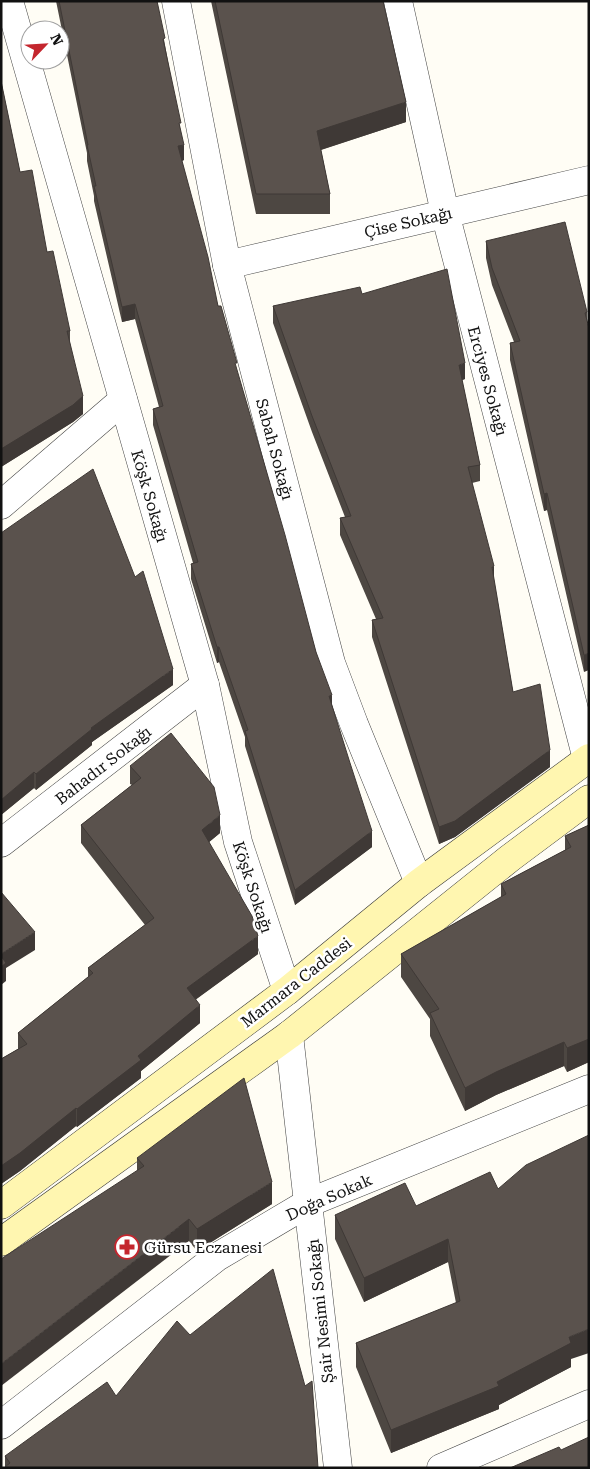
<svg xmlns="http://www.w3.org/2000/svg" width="590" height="1469" viewBox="0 0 590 1469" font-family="'Roboto Serif',serif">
<rect width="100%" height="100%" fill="#fffdf5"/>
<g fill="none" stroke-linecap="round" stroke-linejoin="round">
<g stroke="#444" stroke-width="29">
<g id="street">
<path d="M9,1L205,685L238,842L287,991"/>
<path d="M176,1L227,265L331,663L354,724L419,883"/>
<path d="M398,1L445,213L587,759"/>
<path d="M227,265L589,180"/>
<path d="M1,505L123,400"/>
<path d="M1,843L205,685"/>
<path d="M289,1035L338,1468"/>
<path d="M1,1425L217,1257L308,1203L589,1089"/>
<path d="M441,1468L589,1404"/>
</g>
</g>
<g stroke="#333" stroke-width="29">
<g id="secondary">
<path d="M1,1205L287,991L419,883L589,758"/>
<path d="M1,1242L289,1035L510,858L589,799"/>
</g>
</g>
<use href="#street" stroke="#fff" stroke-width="28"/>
<use href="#secondary" stroke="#fff6b0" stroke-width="28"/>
</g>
<g fill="#4d4742">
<path d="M56,1H157L181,133L184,160L182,161L218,306L316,652L332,705L372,847L295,905L245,746V737L219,662L217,663L191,579V564L193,563L153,425V409L159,407L135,319L122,322L94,201V196L87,161V153Z"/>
<path d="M211,1H383L406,122L321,150L330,194V214H256Z"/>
<path d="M1,81L20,172L47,252L70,331V343L83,414L73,422L1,467Z"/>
<path d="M486,241L587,312L584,672L547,510L544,511L510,360V343L514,342L492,285L486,258Z"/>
<path d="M362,294L465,379L462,380L480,465V481L472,483L494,580L513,692L550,767L455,837L439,844L372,637V620L376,619L340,535V518L345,517L312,432L273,323V306Z"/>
<path d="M1,533L173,685L92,742V745L36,790L34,788L1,815Z"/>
<path d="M130,766L220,833L209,842L258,954L196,999L200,1023L141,1071V1078L77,1127L76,1126L20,1171L1,1184V1059L18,1049V1033L88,977V968L145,925L81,843V825L132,785L130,784Z"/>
<path d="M589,825V1062L567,1072L564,1066L496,1095L465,1111L430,1036V1019L401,977V954L501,897V884L565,850V836Z"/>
<path d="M137,1158L272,1204L197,1251L189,1241L137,1170Z"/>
<path d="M416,1206L571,1359V1367L499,1405V1409L391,1453L356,1367V1343L456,1303L448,1262L364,1302L335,1239V1215Z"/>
<path d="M116,1396L5,1467V1456Z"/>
</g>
<g fill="#3f3936">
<path d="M406,102V122L317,151V131Z"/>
<path d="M184,145V160L178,162V146Z"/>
<path d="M135,304V319L122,322V307Z"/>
<path d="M465,363V379L459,381V365Z"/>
<path d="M83,396V414L73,422L1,467V449Z"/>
<path d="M547,493V510L544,511V494Z"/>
<path d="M494,566V583L492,567Z"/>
<path d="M217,647H219V662L217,663Z"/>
<path d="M589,653V670L584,672V655Z"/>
<path d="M173,669V685L92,742V745L36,790V774L91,728Z"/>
<path d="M332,695V710L329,696Z"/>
<path d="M550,750V767L455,837L439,844V827Z"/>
<path d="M34,772V788L1,815V800Z"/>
<path d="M220,815V833L202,848V830Z"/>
<path d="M372,831V847L295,905V890Z"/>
<path d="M35,932V950L6,968V981L1,985V954Z"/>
<path d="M258,936V954L187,1006V988Z"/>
<path d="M200,1005V1023L141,1071V1078L77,1127V1109L138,1056Z"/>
<path d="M589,1039V1062L567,1072V1048Z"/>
<path d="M564,1042V1066L496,1095L465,1111V1088L496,1072Z"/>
<path d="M76,1108V1126L20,1171L1,1184V1166Z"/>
<path d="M272,1182V1204L197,1251V1229Z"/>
<path d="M189,1219V1241L1,1386V1364Z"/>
<path d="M448,1239V1262L364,1302V1278Z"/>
<path d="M589,1329V1353L571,1359V1367L499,1405V1409L391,1453V1430L497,1382L569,1337Z"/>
</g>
<g fill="#5a524d" stroke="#3f3936">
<path d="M59,1H157L165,38L163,39L181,123H179L184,145L178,146L208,257L218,306H221L237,363H235L285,535L316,652L332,695L329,696L350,763L372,831L295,890L245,731L248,730L219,647H217L191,564L198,562L153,409L163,406L135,304L122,307L94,186H96L87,145H88Z"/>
<path d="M215,1H383L406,102L317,131L330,194H256Z"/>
<path d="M1,81L20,172L32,170L47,252L53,251L70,331H67L83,396L73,405L1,449Z"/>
<path d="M565,222L587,312L585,313L589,328V653L584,655L547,493L544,494L510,343L520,341L492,268L486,241Z"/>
<path d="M447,269L465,363L459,365L480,465L468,467L494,566L492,567L513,692L540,684L550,750L455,821L439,827L372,620L383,618L340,518L351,516L312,416L273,306L360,287L362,294Z"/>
<path d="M93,469L135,577L143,571L173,669L91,728L92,729L36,774L34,772L1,800V533Z"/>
<path d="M171,733L214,787L220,815L202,830L252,916L258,936L187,988L200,1005L138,1056L141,1060L77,1109L76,1108L20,1153L1,1166V1059L27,1044L18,1033L93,973L88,968L154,918L81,825L141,778L130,766Z"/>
<path d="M589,825V1039L567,1048L564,1042L496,1072L465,1088L430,1013L439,1009L401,954L506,894L501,884L571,847L565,836Z"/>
<path d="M1,892L35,932L1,954Z"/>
<path d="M1,956L6,963L1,967Z"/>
<path d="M244,1078L272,1182L197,1229L189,1219L1,1364V1259L144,1166L137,1158Z"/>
<path d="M589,1135V1329L569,1337L571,1343L497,1382L499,1386L391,1430L356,1343L460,1301L448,1239L364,1278L335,1215L405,1183L416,1206L490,1172L498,1189L526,1165Z"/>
<path d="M273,1269L305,1386L312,1381L318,1468H4L10,1463L5,1456L107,1382L116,1396L177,1321L190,1335Z"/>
<path d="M589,1437V1468H510L559,1447L561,1450Z"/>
</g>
<defs>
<g id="pharmacy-ring" transform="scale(1.25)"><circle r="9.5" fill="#fff" stroke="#c4262e" stroke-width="1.5"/><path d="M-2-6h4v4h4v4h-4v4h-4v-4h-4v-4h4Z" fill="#c4262e"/></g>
</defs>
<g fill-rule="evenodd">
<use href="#pharmacy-ring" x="127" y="1247"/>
</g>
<g text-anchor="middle" stroke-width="5" stroke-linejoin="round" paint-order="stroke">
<g font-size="16" fill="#111" stroke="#fff">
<text transform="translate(408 222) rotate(-13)" y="6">Çise Sokağı</text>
<text transform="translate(488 381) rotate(75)" y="6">Erciyes Sokağı</text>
<text transform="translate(275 449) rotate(75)" y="6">Sabah Sokağı</text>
<text transform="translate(150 496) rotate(74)" y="6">Köşk Sokağı</text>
<text transform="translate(103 765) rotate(-38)" y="6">Bahadır Sokağı</text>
<text transform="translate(253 887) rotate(72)" y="6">Köşk Sokağı</text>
<text transform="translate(296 982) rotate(-38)" y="6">Marmara Caddesi</text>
<text transform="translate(329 1197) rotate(-24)" y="6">Doğa Sokak</text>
<text transform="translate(320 1311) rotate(-96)" y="6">Şair Nesimi Sokağı</text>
</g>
<g font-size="16" fill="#111" stroke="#fff" text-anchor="start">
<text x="144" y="1253">Gürsu Eczanesi</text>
</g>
</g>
<rect width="590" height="1469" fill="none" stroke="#111111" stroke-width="5"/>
<g transform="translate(45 45) rotate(65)"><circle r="24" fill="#ffffff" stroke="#a0a0a0"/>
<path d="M0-4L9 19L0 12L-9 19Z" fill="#c4262e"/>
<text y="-8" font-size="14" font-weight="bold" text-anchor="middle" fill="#111111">N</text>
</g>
</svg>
